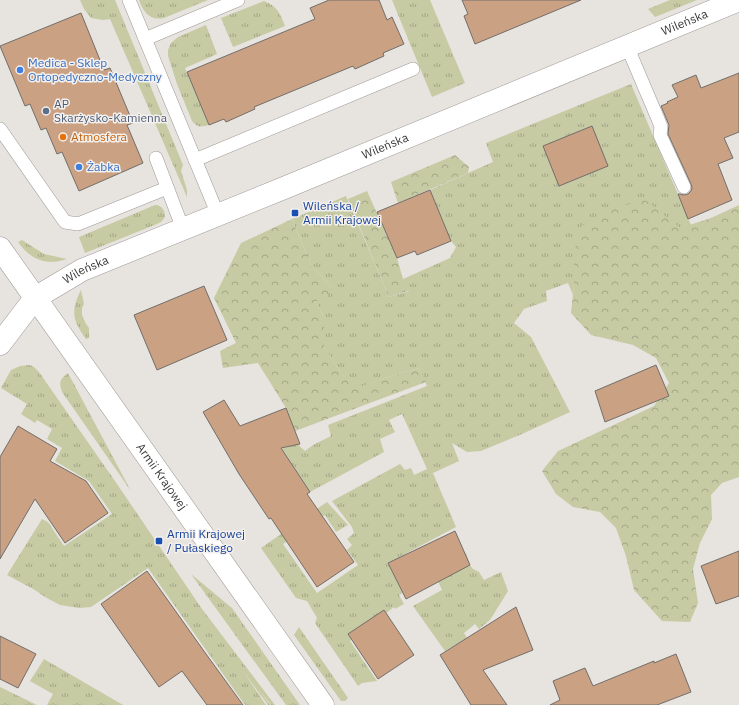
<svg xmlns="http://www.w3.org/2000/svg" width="739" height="705" viewBox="0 0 739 705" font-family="'IBM Plex Sans',sans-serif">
<defs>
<pattern id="grass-tufts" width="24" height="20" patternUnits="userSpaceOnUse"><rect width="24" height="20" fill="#c6cba4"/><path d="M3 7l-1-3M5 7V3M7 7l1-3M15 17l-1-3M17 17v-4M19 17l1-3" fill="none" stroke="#a2a687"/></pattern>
<pattern id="forest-crowns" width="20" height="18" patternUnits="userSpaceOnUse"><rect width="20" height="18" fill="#c6cba4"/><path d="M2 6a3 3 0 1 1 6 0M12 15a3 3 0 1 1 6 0" fill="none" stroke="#a2a687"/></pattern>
</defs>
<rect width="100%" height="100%" fill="#e7e3df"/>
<g fill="url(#grass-tufts)">
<path d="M80,0H115L183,165L181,171L187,190V197L110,19L103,20L91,18L84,9Z"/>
<path d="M139,0H208L164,18C150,21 143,12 139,0Z"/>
<path d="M392,0H430L465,83L432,97Z"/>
<path d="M670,0H697L655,17L648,9Z"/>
<path d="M264,1C277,6 280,13 285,26L233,47L221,18Z"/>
<path d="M206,25L217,54L185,68L209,125C202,127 197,128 192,121L177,84L168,56V50L171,43L178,37Z"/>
<path d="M631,84L691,225L574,285L573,295L568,283L546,291L547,301L524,309L514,323L531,337L570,412L522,434L481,451L467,452L452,443L459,461L433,473L456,527L388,563L397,581V583L466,553L469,564L473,569L479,572L484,580L501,572L508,591L490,620L479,629L475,624L464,633L467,638L445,651L413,606L442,590L439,583L430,573L399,595L404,604L395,609L394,607L350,641L377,681L362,683L358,686L315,623L317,618L307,601L296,598L261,548L327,502L348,525L336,532L325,515L283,544L317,593L358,565L347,550L352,545L347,539L354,533L352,527L332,501L400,464L405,470L411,468L414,475L427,469L402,414L389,420L395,432L380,439L384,452L310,492L282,449L295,442L305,451L313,445L331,436L328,425L427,386L419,368L381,379L355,390L339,370L324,347V318L316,301L331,287L311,265L292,219L346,196L389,297L409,291L403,279L450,258L456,247L451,241L430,190L493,162L486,143Z"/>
<path d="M155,205C162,205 165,211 165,217L161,222L157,224L85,253L79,237Z"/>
<path d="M22,240L44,254L67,259C46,266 31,260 18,242Z"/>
<path d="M81,290L84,304L82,308V315L86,324L89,328V338L86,339C73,321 70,311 81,290Z"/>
<path d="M30,365L34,367L39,372L117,484L202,609L275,705H271L260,691L270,705H268L243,671L266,705H245L148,568L91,607L79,608L60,605L45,597L35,590L7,575L42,519L48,522L64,546L112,514L89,481L55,461L62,448L47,439L52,429L37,420L35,423L21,414L27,404L1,388L11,370L20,366Z"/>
<path d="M68,373L131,491L62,392C59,382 59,380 68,373Z"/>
<path d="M191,574L232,608L300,705H286Z"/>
<path d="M299,627L348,698L345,701H341L294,635Z"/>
<path d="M44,659L123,705H47L53,694L30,681Z"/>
<path d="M0,687L37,705H0Z"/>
</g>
<g fill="url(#forest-crowns)">
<path d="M455,155L469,167L468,173L398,203L391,182Z"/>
<path d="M367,191L397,258L403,279L410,290L389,297L348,199Z"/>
<path d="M645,200L680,228L711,218L739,205V477L722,483L711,495L712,519L700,543L693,569L698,603L690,622L662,621L634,590L626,556L616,528L600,512L573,507L556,494L542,471L558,451L654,406L669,383L656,358L633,345L591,335L571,313L574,285V254L579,228L605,211Z"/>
<path d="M292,219L311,265L331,287L327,297L316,301L324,318V347L339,370L355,389L381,379L419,368L426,382L295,431L286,408L258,363L223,368L220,351L236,343L214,298L241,243Z"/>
</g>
<g fill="#caa182" stroke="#726e6b">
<path d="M329,0H379L387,20L392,17L404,44L383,53L384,56L355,69L353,66L254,107L255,109L226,122L224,119L209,125L187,72L315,19L310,8Z"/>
<path d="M462,0H581L475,44L464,16L468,14Z"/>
<path d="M81,13L104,70L110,68L133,123L127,125L143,163L79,191L62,152L57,154L46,128L41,130L30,104L25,106L0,46Z"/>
<path d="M739,73V132L724,138L733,158L718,164L732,200L688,219L678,194H680L684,195L688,194L691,191L692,188L691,184L668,134L669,125L661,106L668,103L667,102L678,97L672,85L696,75L701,88Z"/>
<path d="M592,126L608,166L559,186L543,146Z"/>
<path d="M430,190L451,241L417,255L415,251L397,258L377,212Z"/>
<path d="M204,286L227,340L157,370L134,315Z"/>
<path d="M656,365L669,396L605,422L595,391Z"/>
<path d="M224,400L240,426L286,408L300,444L281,448L310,492L307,494L354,562L317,587L271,518L269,519L239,474L203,412Z"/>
<path d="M18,426L57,449L50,461L86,481L108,513L65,543L35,499L0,559V457Z"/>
<path d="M455,531L470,565L406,599L388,563Z"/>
<path d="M739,551V596L716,604L701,566Z"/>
<path d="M147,571L206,654L243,705H207L182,671L159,687L101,604Z"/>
<path d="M516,607L533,650L483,670L507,705H471L440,655Z"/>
<path d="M384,610L414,655L378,679L348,634Z"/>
<path d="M0,636L36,654L18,688L0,679Z"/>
<path d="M676,654L691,692L657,705H550L560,700L553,681L585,668L593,686L654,661V663Z"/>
</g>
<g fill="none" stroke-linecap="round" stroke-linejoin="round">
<g stroke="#9e9a97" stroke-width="14">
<g id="service">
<path d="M129,0L218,215"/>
<path d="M145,39L238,0"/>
<path d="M627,46L658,119L661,127L660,135L684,187"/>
<path d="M0,129L65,222L78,224L167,188"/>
<path d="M156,158L183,229"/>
<path d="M195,160L413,69"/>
</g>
</g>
<g stroke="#9e9a97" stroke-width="23">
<g id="minor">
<path id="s1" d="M0,344L35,298L82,270L284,188L739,0"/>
</g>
</g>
<g stroke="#9e9a97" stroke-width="23">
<g id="tertiary">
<path id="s2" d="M0,248L323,705"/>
</g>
</g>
<use href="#service" stroke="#fff" stroke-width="13"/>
<use href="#minor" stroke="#fff" stroke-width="22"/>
<use href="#tertiary" stroke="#fff" stroke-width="22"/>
</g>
<g fill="#3f7fe0" stroke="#f4f0ed" stroke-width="1.5">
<circle cx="20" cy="70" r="4"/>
<circle cx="79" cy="167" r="4"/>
</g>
<circle fill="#5c6f8a" stroke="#f4f0ed" stroke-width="1.5" cx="46" cy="111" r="4"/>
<circle fill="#e8710a" stroke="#f4f0ed" stroke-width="1.5" cx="63" cy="137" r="4"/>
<g fill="#1a4fb4" stroke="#f4f0ed" stroke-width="1.5">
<rect x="291" y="209" width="8" height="8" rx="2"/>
<rect x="155" y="537" width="8" height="8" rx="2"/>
</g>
<g text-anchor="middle" stroke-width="3" stroke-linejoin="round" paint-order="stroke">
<g font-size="12" fill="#3b3938" stroke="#f4f0ed">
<text dy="4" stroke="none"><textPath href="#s1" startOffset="764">Wileńska</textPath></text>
<text dy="4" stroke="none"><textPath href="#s1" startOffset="440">Wileńska</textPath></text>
<text dy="4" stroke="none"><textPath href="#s1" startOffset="116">Wileńska</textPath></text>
<text dy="4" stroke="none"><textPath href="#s2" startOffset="280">Armii Krajowej</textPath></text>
</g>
<g font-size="12" fill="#366cbe" stroke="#f4f0ed" text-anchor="start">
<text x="28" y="67">Medica - Sklep<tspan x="28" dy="14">Ortopedyczno-Medyczny</tspan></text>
<text x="87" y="171">Żabka</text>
</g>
<g font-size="12" fill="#4e5e75" stroke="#f4f0ed" text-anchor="start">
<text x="54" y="108">AP<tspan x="54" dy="14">Skarżysko-Kamienna</tspan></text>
</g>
<g font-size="12" fill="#c56008" stroke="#f4f0ed" text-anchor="start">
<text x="71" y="141">Atmosfera</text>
</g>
<g font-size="12" fill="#164399" stroke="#f4f0ed" text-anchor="start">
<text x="303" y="210">Wileńska /<tspan x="303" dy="14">Armii Krajowej</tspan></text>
<text x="167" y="538">Armii Krajowej<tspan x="167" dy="14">/ Pułaskiego</tspan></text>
</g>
</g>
</svg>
